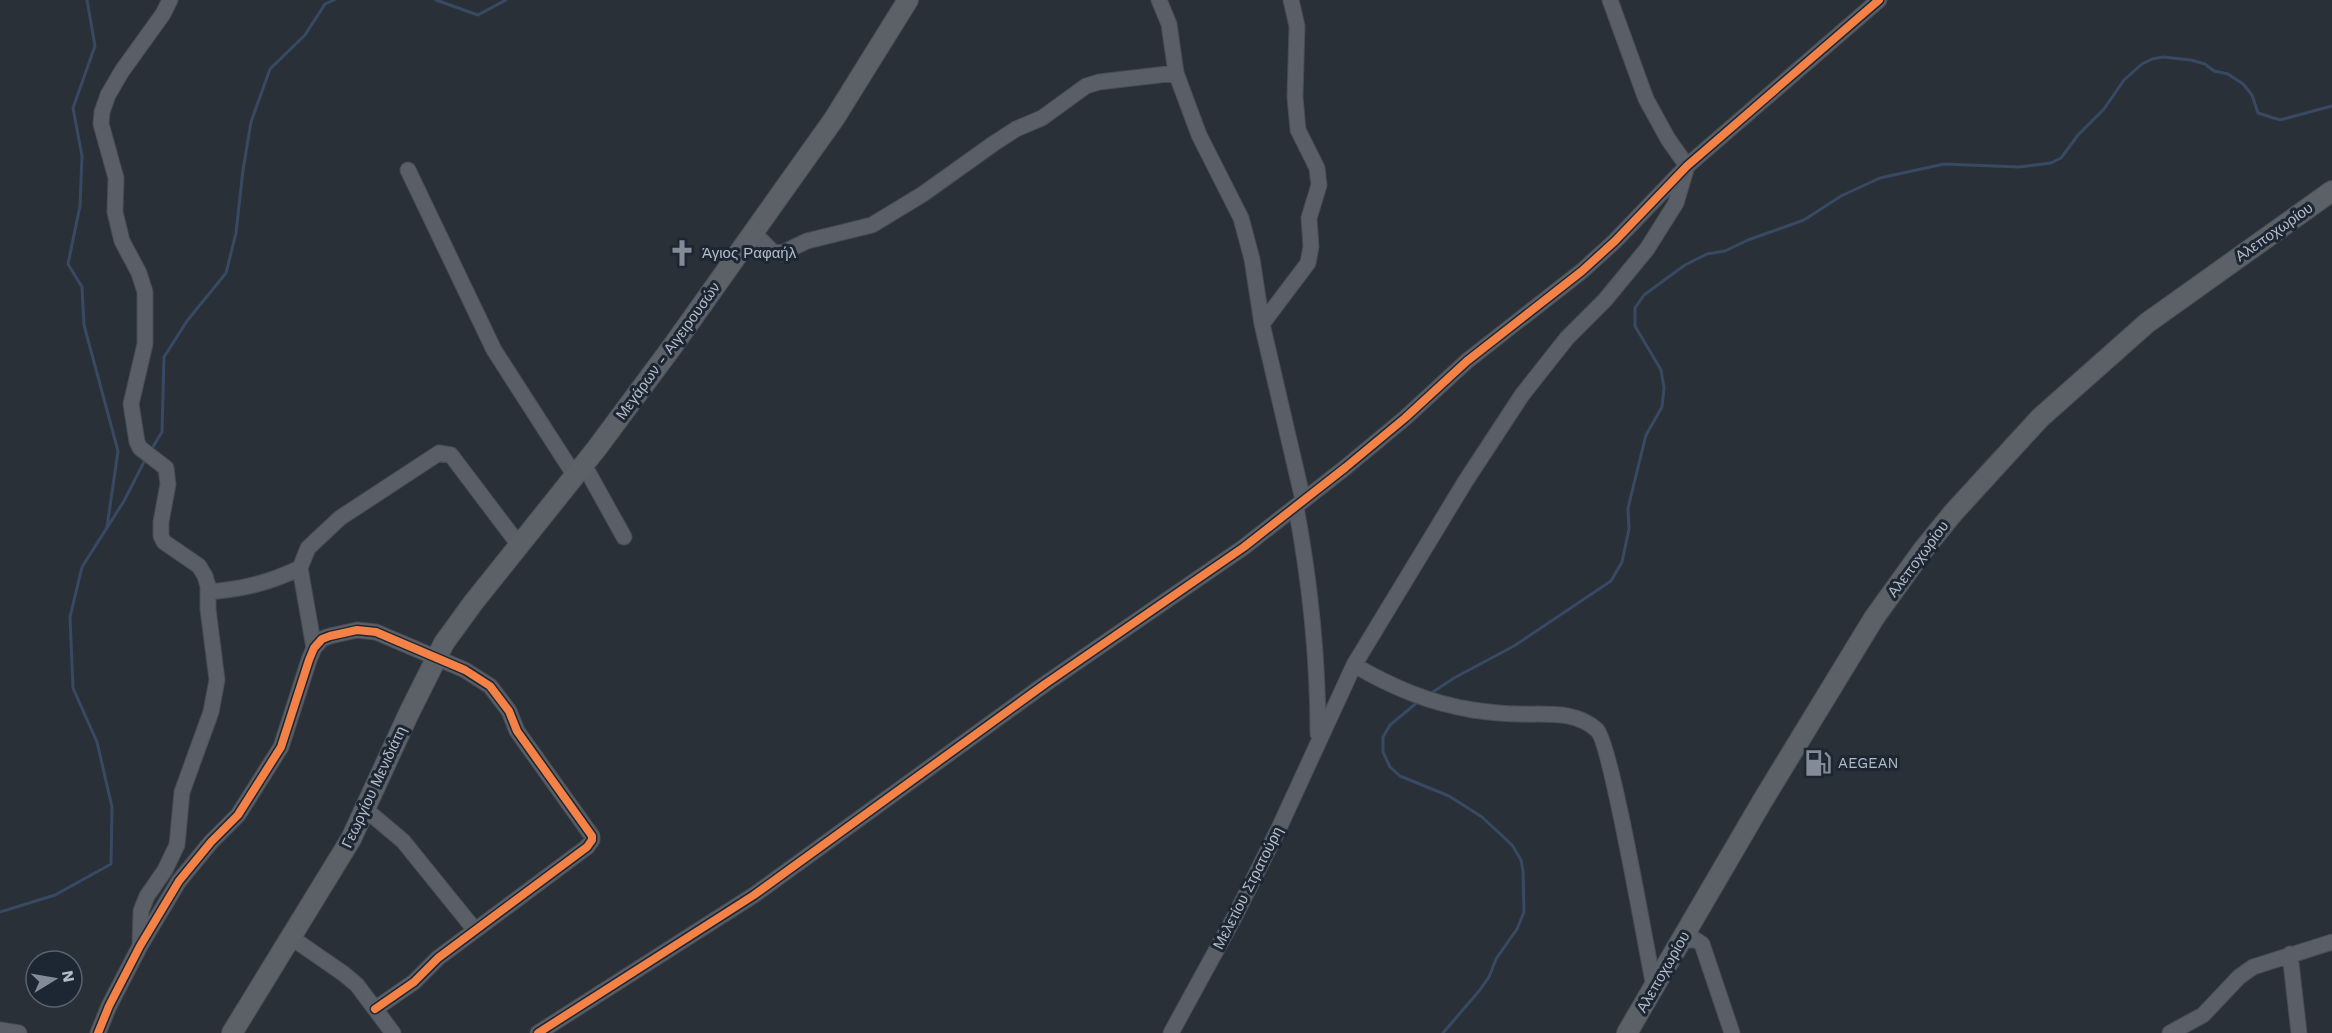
<svg xmlns="http://www.w3.org/2000/svg" width="2332" height="1033" font-family="'Work Sans',sans-serif">
<style>
.lines{fill:none;stroke-linecap:round;stroke-linejoin:round}
.stream{stroke:#384963;stroke-width:3}
.minor-casing{stroke:#484c53;stroke-width:17}
.major-casing{stroke:#484c55;stroke-width:22}
.minor{stroke:#5a5e66;stroke-width:15}
.major{stroke:#5c6168;stroke-width:20}
.cycleway-casing{stroke:#1d2633;stroke-width:11}
.cycleway{stroke:#f48246;stroke-width:8}
.labels{text-anchor:middle;stroke-width:6;stroke-linejoin:round;paint-order:stroke}
.street-label{font-size:15px;fill:#b4bcc9;stroke:#1d2633}
.poi-label{font-size:15px;fill:#b4bcc9;stroke:#1d2633;text-anchor:start}
</style>
<rect width="100%" height="100%" fill="#2a3038"/>
<g class="lines">
<path class="stream" d="M87 0 95 46 73 108 82 156 80 206 68 264 82 287 84 325 118 451 107 527
M436 0 478 15 506 0
M151 450 162 432 164 357 187 321 226 273 236 233 243 170 251 122 270 69 305 35 325 4 334 0
M1430 694 1454 678 1514 646 1611 581 1622 562 1629 529 1628 508 1646 435 1662 407 1664 388 1661 370 1635 326V308L1644 295 1685 265 1707 254 1725 251 1748 240 1804 220 1841 196 1880 178 1944 164 2019 167 2051 163 2061 158 2078 135 2104 109 2124 80 2142 64 2152 59 2163 57 2191 60 2205 64 2214 71 2228 74 2243 84 2252 95 2258 113 2280 120 2332 106
M1419 701 1390 725 1383 737V752L1390 767 1400 776 1449 796 1482 817 1512 845 1521 860 1523 871 1524 912 1517 929 1496 959 1489 977 1479 991 1443 1033
M0 912 55 895 111 864 112 807 97 742 73 688 70 617 82 567 124 501 146 458"/>
<defs>
<path id="minor" d="M1159 0 1169 24 1176 73
M1291 0 1297 26 1295 97 1298 130 1317 168 1319 185 1309 218 1311 247 1308 263 1262 324 1303 500
M408 170 494 350 575 476
M753 232 772 251 782 253 807 241 872 225 923 194 993 144 1016 129 1042 118 1086 86 1099 82 1176 73 1199 135 1241 218 1252 259 1262 324
M584 465 624 537
M1296 507C1310 582 1318 658 1318 734
M208 592C243 589 269 583 300 568
M314 648 300 568 308 548 340 518 439 453 451 455 519 545
M1354 665C1392 687 1429 703 1473 710 1487 712 1503 714 1518 714 1545 715 1575 710 1597 730 1611 743 1647 953 1654 987
M365 809 403 841 475 930
M292 938 344 974 357 985 393 1033
M1681 940H1696L1702 944 1732 1033
M140 946 141 911 147 896 165 870 177 845 182 792 211 712 217 680 208 609V586L205 576 199 566 164 542 161 536V522L168 484 166 468 140 448 137 442 131 404 145 344V292L139 273 122 241 115 212 116 178 101 124 102 112 108 95 122 71 163 14 170 0
M2290 954 2299 1033
M0 1030 19 1033
M98 1033 109 1006 140 946 179 881 211 842 238 815 281 747 309 660 314 648 322 639 330 636 357 630 376 632 465 670 490 686 509 711 517 731 592 836V840L587 847 438 958 414 982 375 1009
M538 1033 754 895 1045 684 1244 547 1346 467 1405 418 1467 361 1582 271 1615 241 1687 166 1879 0
M1171 1033 1235 916 1279 828 1354 665 1465 482 1522 395 1567 338 1605 300 1647 249 1676 203 1687 166 1668 139 1646 99 1610 0
M2170 1033 2203 1015 2239 977 2253 967 2332 942"/>
<path id="major" d="M232 1033 351 839 409 713 444 643 473 603 597 448 672 347 834 119 908 0
M1627 1033 1763 800 1874 618 1923 550 1953 513 2040 418 2147 323 2332 191"/>
</defs>
<use href="#minor" class="minor-casing"/>
<use href="#major" class="major-casing"/>
<use href="#minor" class="minor"/>
<use href="#major" class="major"/>
<defs>
<path id="cycleway" d="M98 1033 109 1006 140 946 179 881 211 842 238 815 281 747 309 660 314 648 322 639 330 636 357 630 376 632 465 670 490 686 509 711 517 731 592 836V840L587 847 438 958 414 982 375 1009
M538 1033 754 895 1045 684 1244 547 1346 467 1405 418 1467 361 1582 271 1615 241 1687 166 1879 0"/>
</defs>
<use href="#cycleway" class="cycleway-casing"/>
<use href="#cycleway" class="cycleway"/>
</g>
<defs>
<symbol id="church-bare" viewBox="-9 -9 18 18"><path d="M-1.2-6h2.4v3.5h3.3v2.4h-3.3V6h-2.4V-.1h-3.3v-2.4h3.3Z" fill="#848b96" stroke="#1d2633" stroke-width="2.5" paint-order="stroke"/></symbol>
<symbol id="fuel-bare" viewBox="-9 -9 18 18"><path d="M-5.5-6h7V0h2V4h1.3V-2.5L3-4.5l.8-.8L6-3V5H2.5V1h-1V6h-7ZM-4.2-4.7v3.2H.2V-4.7Z" fill="#848b96" stroke="#1d2633" stroke-width="2.5" paint-order="stroke"/></symbol>
</defs>
<g fill-rule="evenodd">
<use href="#church-bare" x="663" y="234" width="38" height="38"/>
<use href="#fuel-bare" x="1799" y="744" width="38" height="38"/>
</g>
<g class="labels">
<g class="street-label">
<text transform="translate(2274 232) rotate(-35)" y="5">Αλεποχωρίου</text>
<text transform="translate(668 351) rotate(-54)" y="5">Μεγάρων - Αιγειρουσών</text>
<text transform="translate(1918 559) rotate(-53)" y="5">Αλεποχωρίου</text>
<text transform="translate(374 787) rotate(-65)" y="5">Γεωργίου Μενιδιάτη</text>
<text transform="translate(1248 888) rotate(-63)" y="5">Μελετίου Στρατούρη</text>
<text transform="translate(1663 972) rotate(-60)" y="5">Αλεποχωρίου</text>
</g>
<g class="poi-label">
<text x="702" y="258">Άγιος Ραφαήλ</text>
<text x="1838" y="768">AEGEAN</text>
</g>
</g>
<g transform="translate(54 979) rotate(79)"><circle r="28" fill="#1d2633" stroke="#59626f" stroke-width="1.5"/>
<path d="M0-4.5L10 22L0 15L-10 22Z" fill="#848b96"/>
<text y="-9" font-size="16" font-weight="bold" text-anchor="middle" fill="#b4bcc9">N</text>
</g>
</svg>
